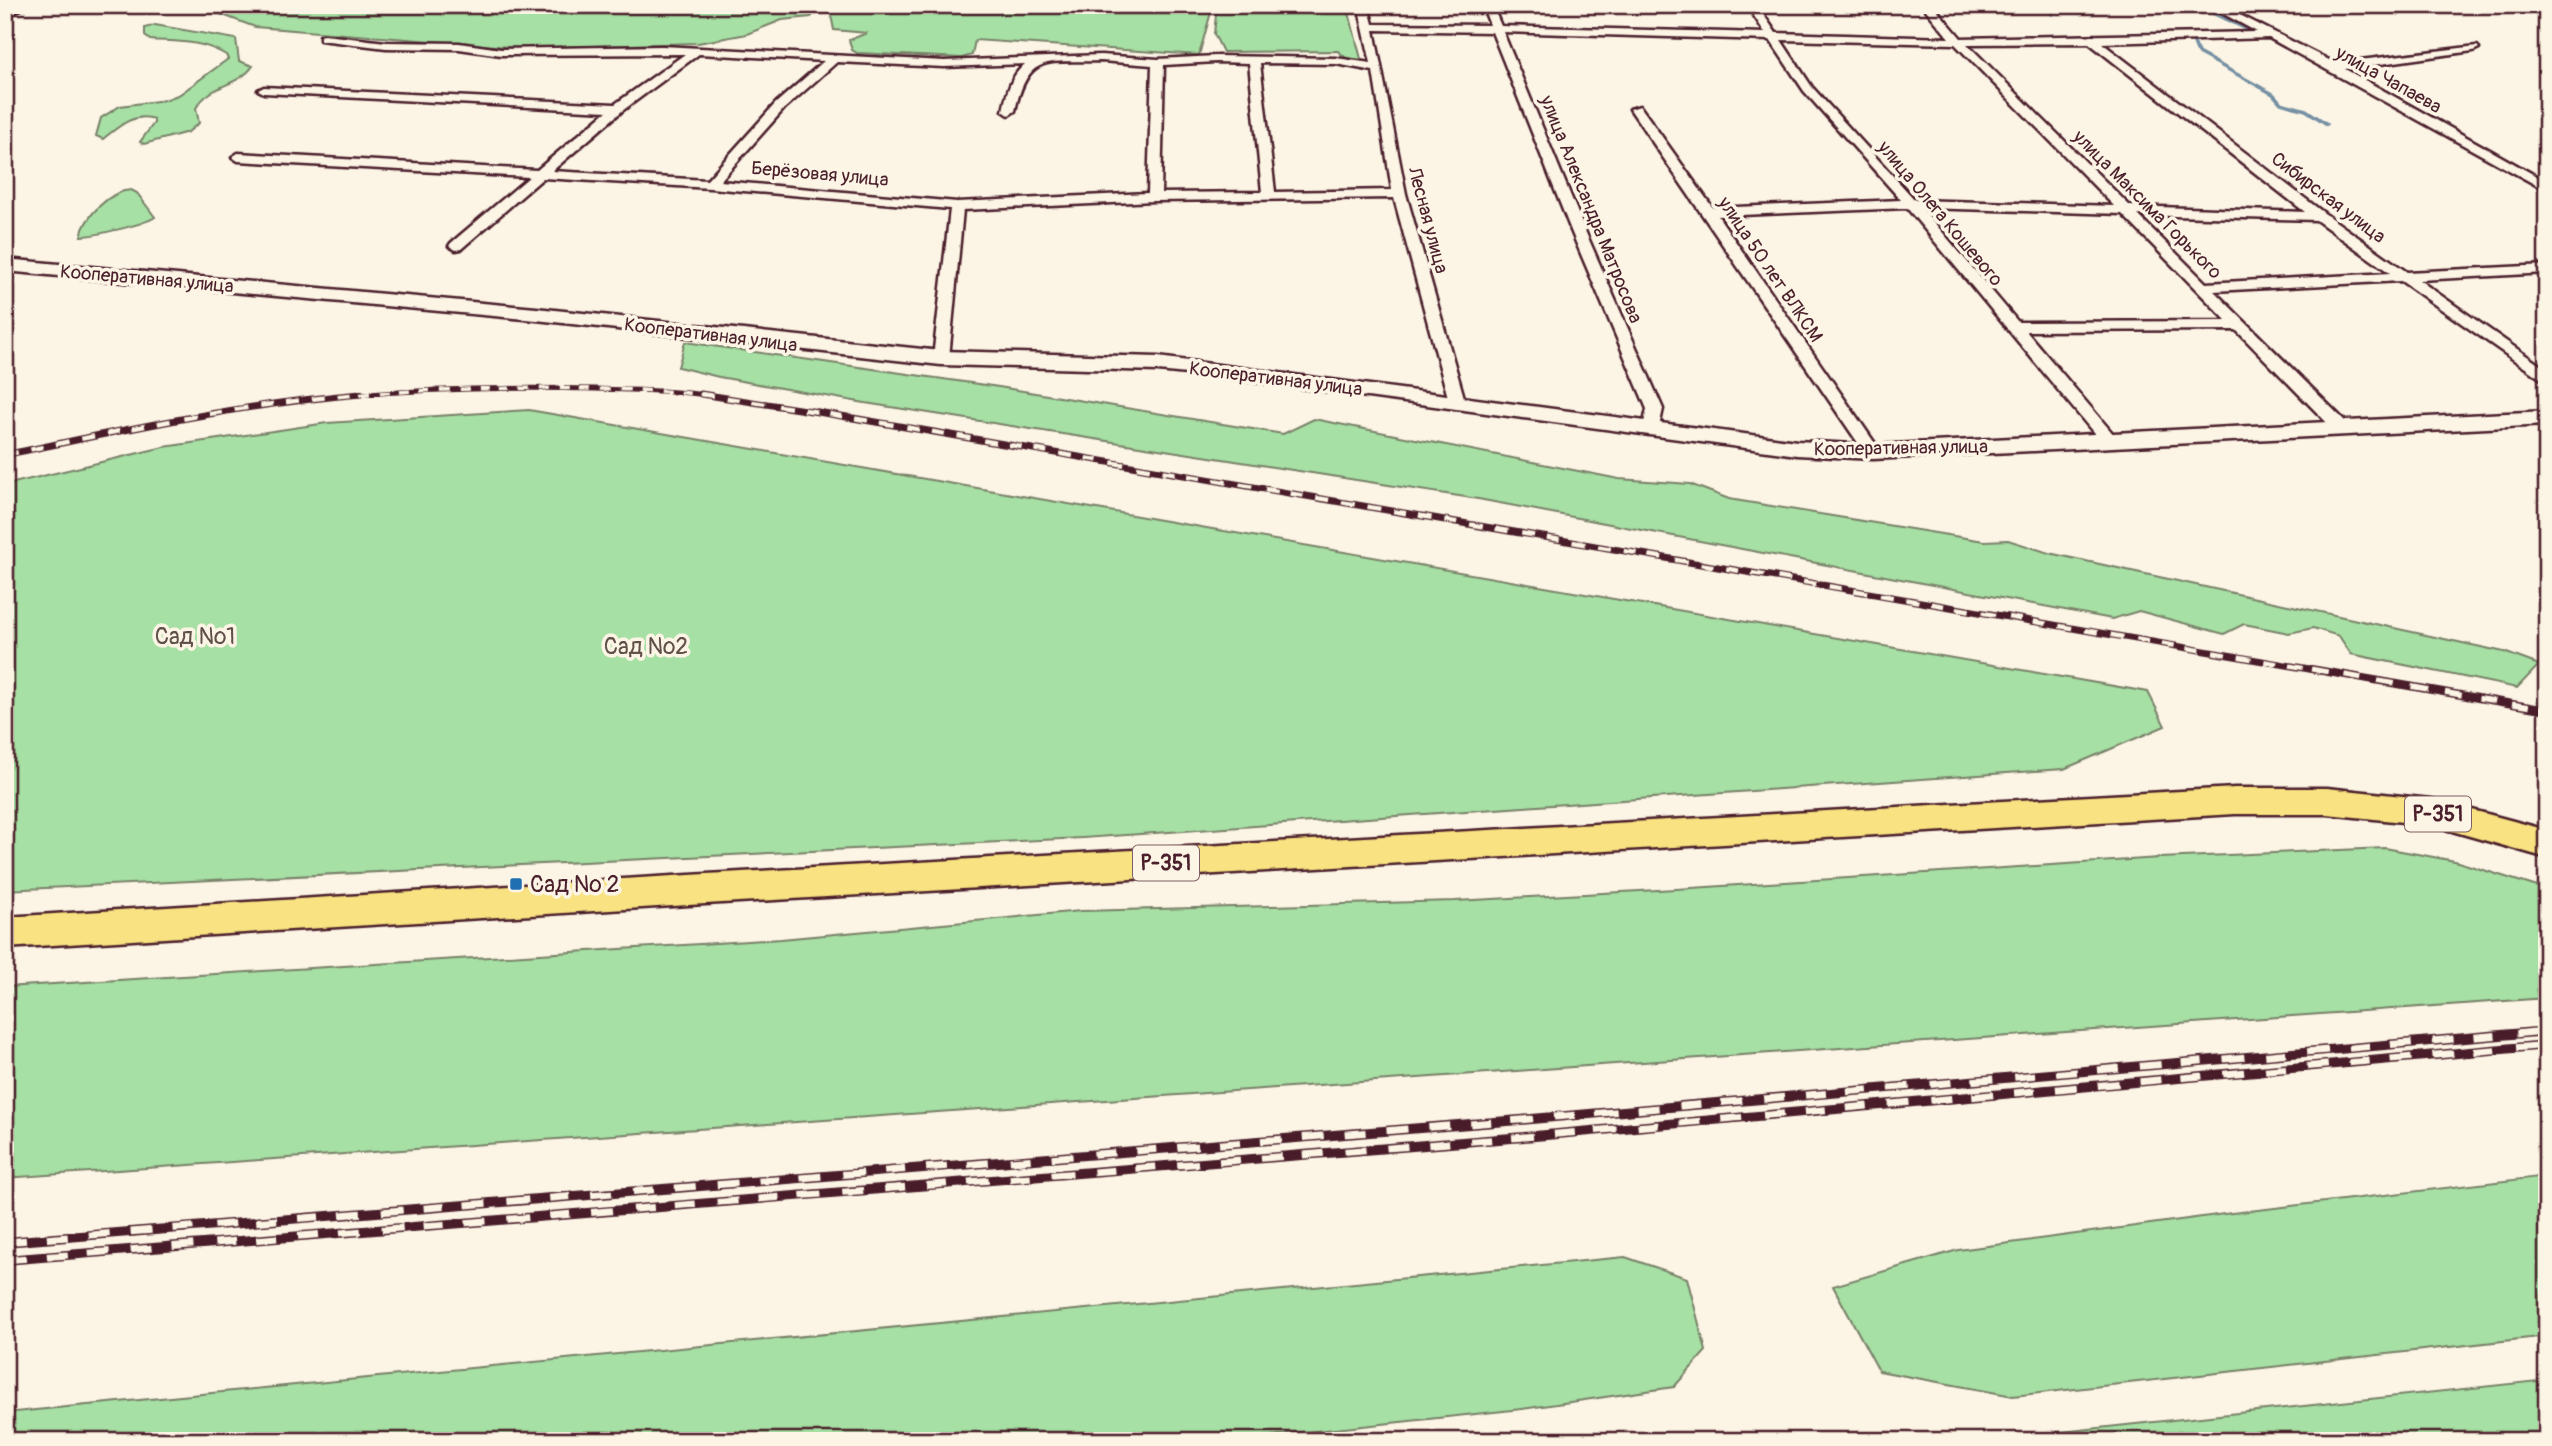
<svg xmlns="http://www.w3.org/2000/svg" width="2552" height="1446" font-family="Pangolin,sans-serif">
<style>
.green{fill:#a6e0a4;stroke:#788068;stroke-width:2}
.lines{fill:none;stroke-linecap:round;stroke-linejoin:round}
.stream{stroke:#758fa3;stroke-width:3.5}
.minor-casing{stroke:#4a1f2b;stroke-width:5}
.secondary-casing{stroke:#4a1f2b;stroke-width:5}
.primary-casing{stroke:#4a1f2b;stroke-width:5}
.minor{fill:#fcf5e5;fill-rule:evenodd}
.secondary{fill:#fcf5e5;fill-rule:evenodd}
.primary{fill:#f8e281;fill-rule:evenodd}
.rail-far3-casing{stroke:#4a1f2b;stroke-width:5}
.rail-far2-casing{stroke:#4a1f2b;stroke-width:7}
.rail-far1-casing{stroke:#4a1f2b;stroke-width:8}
.rail-casing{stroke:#4a1f2b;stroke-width:10}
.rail-far3{stroke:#fcf5e5;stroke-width:3.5;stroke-dasharray:10;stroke-linecap:butt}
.rail-far2{stroke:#fcf5e5;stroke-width:4.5;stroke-dasharray:13;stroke-linecap:butt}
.rail-far1{stroke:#fcf5e5;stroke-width:5;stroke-dasharray:17;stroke-linecap:butt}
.rail{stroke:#fcf5e5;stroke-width:7;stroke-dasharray:21;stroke-linecap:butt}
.poi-dot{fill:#1f6fb2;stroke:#fcf5e5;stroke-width:2.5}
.labels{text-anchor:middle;stroke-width:7;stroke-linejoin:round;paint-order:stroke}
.far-street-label{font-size:19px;fill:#4a1f2b;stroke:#fcf5e5}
.shield{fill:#fcf5e5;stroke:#7f5f63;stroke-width:2}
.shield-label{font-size:21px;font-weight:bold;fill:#4a1f2b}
.park-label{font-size:23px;fill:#614f49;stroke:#fcf5e5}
.poi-label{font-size:23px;fill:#4a1f2b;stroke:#fcf5e5;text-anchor:start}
</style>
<rect width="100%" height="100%" fill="#fcf5e5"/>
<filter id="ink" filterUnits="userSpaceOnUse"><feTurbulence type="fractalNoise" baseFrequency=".0143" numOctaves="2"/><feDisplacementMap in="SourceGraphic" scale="14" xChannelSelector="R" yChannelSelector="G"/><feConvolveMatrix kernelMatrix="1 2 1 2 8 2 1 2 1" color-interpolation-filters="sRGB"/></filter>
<g filter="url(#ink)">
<path class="green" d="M168 5H821L811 17 782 20 747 34 698 43 520 48 255 27 220 14Z
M829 5H1213L1199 55 975 40 972 55 962 58 857 53 852 50 849 40 867 33 834 30Z
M1217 5H1347L1361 59C1353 66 1345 57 1338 51L1223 52 1214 34Z
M155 25 236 39 239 61 253 66C238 87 211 83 196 108L199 123 188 132 144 144 140 142 154 123V119C134 112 118 127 103 139L96 136 101 118 120 106 165 100 180 94 228 59 226 55C202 40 178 42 150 40L145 36V28Z
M131 190 137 193 155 217C146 224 94 236 81 236 85 217 109 191 131 190Z
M685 342 999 387 1283 434 1314 419 1619 479 1690 484 1729 499 1984 541 2008 540 2049 553 2504 652 2539 665 2517 688 2351 654 2339 636 2313 628 2289 633 2244 624 2224 634 2139 611 2112 619 1478 499 865 403 719 377 678 367Z
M529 410 2148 692 2165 726 2064 769 1083 838 5 890V485L164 447 327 423Z
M2385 848 2455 861 2547 890V998L5 1178V987L781 939 1081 911 1455 901 1676 889 2160 858Z
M2547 1176V1336L2013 1396 1879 1371 1833 1286 1958 1250 2232 1213Z
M1625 1257 1687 1278 1706 1351 1674 1387 1522 1409 1223 1441H5V1413Z
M2547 1380V1441H1977Z"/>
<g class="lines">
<path class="stream" d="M2047 5 2052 14
M2195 5 2251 31 2255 39 2193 40 2198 53 2273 94 2281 103 2306 110 2327 124"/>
<defs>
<path id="minor" d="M1358 5H1368L1373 24 1490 25 1482 5H1492L1501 26 1765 33 1747 5H1757L1776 33 1949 38 1922 5H1933L1961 38 2257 32 2207 5H2220L2335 63 2477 46 2479 48 2473 51 2345 69 2547 182V191L2269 38 2102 43 2324 213 2407 272 2547 265V273L2419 280 2547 370V383L2401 281 2214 291 2348 424 2350 428 2342 433 2336 432 2236 330 2026 331 2115 436 2117 440 2109 445 2103 444 1907 208 1718 216 1881 452 1879 456H1867L1630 109 1640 106 1713 208 1901 200 1804 91 1770 40 1503 32 1586 233 1663 409 1659 427 1651 432 1643 427 1647 409 1572 233 1492 32 1374 30 1406 194 1465 401 1457 406 1449 401 1394 198 1154 201 963 210 949 358 941 363 933 358 950 209 710 188 543 178 461 249 456 250 449 246 451 243 529 177 238 161 232 157 238 153 537 170 607 111 264 93 258 90 264 87 615 104 685 54 501 55 459 49 386 48 320 40V36L324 35 386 42 459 43 501 49 662 46 944 61 1101 55 1158 59 1216 56 1336 58 1371 63ZM1781 40 1955 44 2114 206 1915 200 1812 87ZM2089 43 2305 212 2130 206 1967 44ZM699 54 824 61 776 103 707 180 552 171 622 111ZM1101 61 1152 65 1148 193 957 202 720 181 784 109 837 62 944 67 1025 64C1010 77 1007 93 1003 111L1009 115 1015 111C1028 51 1049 63 1101 61ZM1216 62 1249 63 1262 192 1161 193 1164 65ZM1260 63 1336 64 1373 71 1392 190 1275 192ZM1922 208 2122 214 2227 321 2018 322ZM2138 215 2316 220 2390 273 2206 283Z"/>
<path id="secondary" d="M5 259 536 308 941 351 1158 357 1797 441 1873 445 2547 411V425L1873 459 1797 455 1234 379 1158 371 941 365 536 320 5 271Z"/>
<path id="primary" d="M29 5 5 17V6Z
M2235 788H2327L2431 799 2547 830V858L2431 825 2327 814H2235L689 905 5 948V917L689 875Z"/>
</defs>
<use href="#minor" class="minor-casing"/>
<use href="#secondary" class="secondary-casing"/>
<use href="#primary" class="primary-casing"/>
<use href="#minor" class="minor"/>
<use href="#secondary" class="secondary"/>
<use href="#primary" class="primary"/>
<defs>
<path id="rail-far3" d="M340 396C425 389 510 387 595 389 634 390 674 390 712 396"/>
<path id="rail-far2" d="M701 394 818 412 2321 671
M5 455C123 430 241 404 361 394"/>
<path id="rail-far1" d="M2311 669 2547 710"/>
<path id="rail" d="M5 1242 1520 1120 2547 1031
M5 1260 1524 1137 2547 1045"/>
</defs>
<use href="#rail-far3" class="rail-far3-casing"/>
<use href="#rail-far2" class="rail-far2-casing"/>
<use href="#rail-far1" class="rail-far1-casing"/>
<use href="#rail" class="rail-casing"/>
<use href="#rail-far3" class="rail-far3"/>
<use href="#rail-far2" class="rail-far2"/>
<use href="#rail-far1" class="rail-far1"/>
<use href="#rail" class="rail"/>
</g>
</g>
<rect class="poi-dot" x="509" y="877" width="14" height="14" rx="3.5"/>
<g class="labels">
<g class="far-street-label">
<text transform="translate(2389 79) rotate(29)" y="7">улица Чапаева</text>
<text transform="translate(820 173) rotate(5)" y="7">Берёзовая улица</text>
<text transform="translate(2329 197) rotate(37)" y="7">Сибирская улица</text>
<text transform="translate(2148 204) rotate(45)" y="7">улица Максима Горького</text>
<text transform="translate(1592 209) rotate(68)" y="7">улица Александра Матросова</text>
<text transform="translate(1941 213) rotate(50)" y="7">улица Олега Кошевого</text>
<text transform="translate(1429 220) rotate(75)" y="7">Лесная улица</text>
<text transform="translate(1771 269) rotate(56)" y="7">улица 50 лет ВЛКСМ</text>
<text transform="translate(147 278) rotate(5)" y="7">Кооперативная улица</text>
<text transform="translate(711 334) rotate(7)" y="7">Кооперативная улица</text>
<text transform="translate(1276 378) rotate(7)" y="7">Кооперативная улица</text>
<text transform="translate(1901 447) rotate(-1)" y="7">Кооперативная улица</text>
</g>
<g class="shield">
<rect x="2405" y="796.5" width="66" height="35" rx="5"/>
<rect x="1133" y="845.5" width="66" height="35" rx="5"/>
</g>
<g class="shield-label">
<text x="2438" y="821">Р-351</text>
<text x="1166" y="870">Р-351</text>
</g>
<g class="park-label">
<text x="195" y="644">Сад №1</text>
<text x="646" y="654">Сад №2</text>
</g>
<g class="poi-label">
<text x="530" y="892">Сад № 2</text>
</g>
</g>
<rect width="2552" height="1446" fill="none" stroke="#fcf5e5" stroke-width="28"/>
<rect x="14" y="14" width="2524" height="1418" fill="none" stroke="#4a1f2b" stroke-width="2.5" filter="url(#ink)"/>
</svg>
